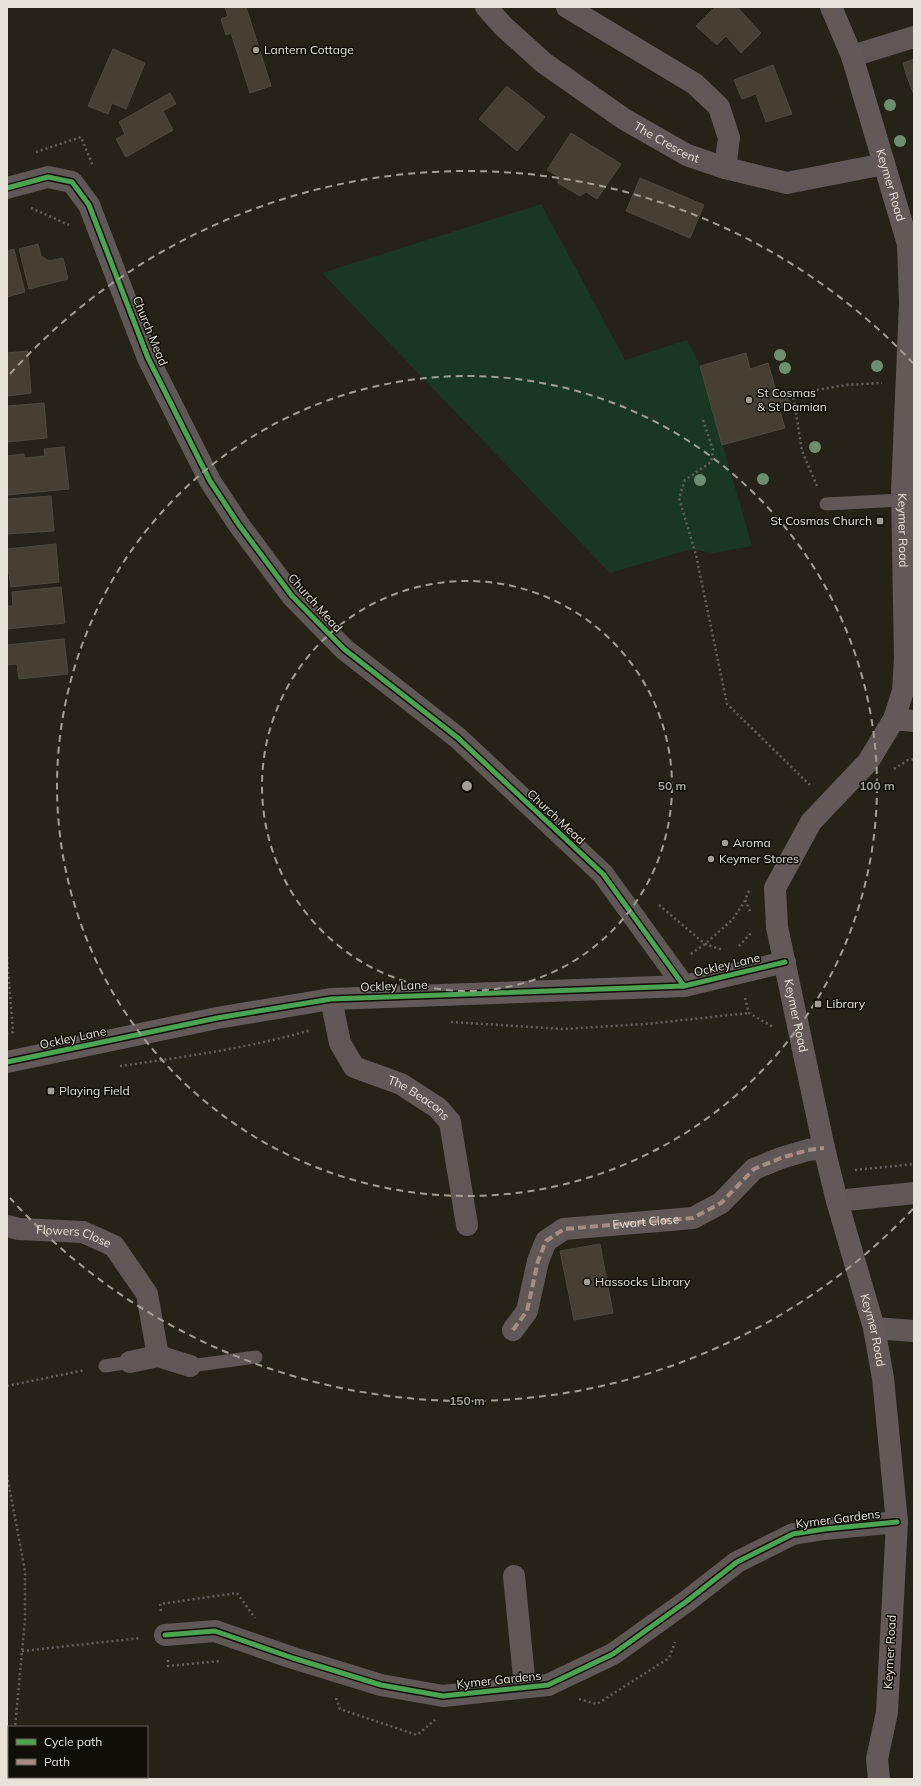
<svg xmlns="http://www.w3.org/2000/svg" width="921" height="1786" font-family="Mulish,sans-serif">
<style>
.green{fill:#1a3821}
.building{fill:#454033;stroke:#4c4940}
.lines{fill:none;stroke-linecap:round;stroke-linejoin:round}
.path{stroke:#66605c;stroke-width:2.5;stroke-dasharray:2 3;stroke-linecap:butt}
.lane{stroke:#5f5856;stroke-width:13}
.street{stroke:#5f5856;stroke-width:22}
.secondary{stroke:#625958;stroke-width:22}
.quiet{stroke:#a88b81;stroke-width:4;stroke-dasharray:8 4;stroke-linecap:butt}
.cycleway-casing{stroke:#110e07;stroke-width:8}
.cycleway{stroke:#4ca352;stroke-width:5}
.tree{fill:#6d8f6f}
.ring{fill:none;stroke:#a49f95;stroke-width:2;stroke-dasharray:7 5}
.poi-dot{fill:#a49f95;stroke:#110e07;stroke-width:1.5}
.labels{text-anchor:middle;stroke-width:3;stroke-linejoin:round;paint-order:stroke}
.poi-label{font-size:12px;fill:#e8e3d8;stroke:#110e07;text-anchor:start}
.street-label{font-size:12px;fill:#e8e3d8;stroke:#110e07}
.centre{fill:#a49f95;stroke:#110e07;stroke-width:2}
.ring-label{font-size:12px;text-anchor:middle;font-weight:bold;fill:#a49f95;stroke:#110e07;stroke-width:3;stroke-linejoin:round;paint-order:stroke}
</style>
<rect width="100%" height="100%" fill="#262218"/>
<path class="green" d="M541 204 625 360 687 340 700 366 752 546 713 553 691 549 610 573 322 273Z"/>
<path class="building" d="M225 7H246L271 86 250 93 231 33 226 35 221 19 228 16Z
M715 7H737L761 33 741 53 726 36 717 45 696 26Z
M113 49 145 63 126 109 112 103 108 114 88 106Z
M914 59V71L906 74 903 63Z
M773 65 792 114 766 122 756 94 742 99 734 80Z
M914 71V95L906 74Z
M507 86 545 117 517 151 479 119Z
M170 93 176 104 163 111 173 130 126 157 116 139 125 134 119 122Z
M571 133 621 164 597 199 586 192 580 196 558 183V176L547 170Z
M640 178 704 205 690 238 626 211Z
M38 244 41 256 49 261 63 258 68 279 29 289 19 249Z
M14 249 25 292 7 297V251Z
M28 351 31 393 7 396V353Z
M746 353 750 369 768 363 777 394 787 392 790 405 779 408 785 428 722 445 700 366Z
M44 403 47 438 7 442V406Z
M64 447 69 489 7 495V456L24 454V458L45 456 44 449Z
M51 496 54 531 7 534V499Z
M56 544 59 582 11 587 9 573H7V549Z
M61 587 65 623 7 629V606H13L12 592Z
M64 639 68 674 19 679 17 664 7 665V645Z
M600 1244 613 1313 574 1320 560 1251Z"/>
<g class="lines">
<path class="path" d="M36 152 81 137 93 166
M31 208 69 225
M703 420 713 450 711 462 685 480 679 498 696 555 727 704 810 785
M817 486 802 451 793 394 846 385 882 383
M894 769 908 760 914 759
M749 891 745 900 750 911
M659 905 705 944 723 950
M739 946 752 932
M691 954 705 944 732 920 745 901
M7 957 13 1032 7 1034
M745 998 749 1013 773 1027
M451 1022 563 1029 646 1024 749 1013
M120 1066C184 1057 249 1048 311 1030
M855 1170 914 1164
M7 1386 85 1370
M7 1475 25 1571V1620L15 1727
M161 1611 160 1604 237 1593 255 1618
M22 1651 141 1638
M168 1660V1666L221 1661
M336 1698 340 1709 417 1735 435 1720
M579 1699 597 1704 669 1658 675 1642
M10 1779V1777"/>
<path class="lane" d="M826 504 902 500
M105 1366 130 1362
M190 1366 256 1357"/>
<g class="street">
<path id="s1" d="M486 7 503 26 544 63 624 119 687 155 725 168 787 183 884 164"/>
<path d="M567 7 695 84 719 107 729 138 725 168"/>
<path d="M852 56 914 37"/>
<path d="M7 188 48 177 72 182 89 205 148 358 210 481 239 525 292 596 344 649 458 738 603 874 684 986"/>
<path id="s2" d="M331 999 340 1043 354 1067 401 1084 438 1108 450 1122 467 1225"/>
<path d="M837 1201 914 1193"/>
<path id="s3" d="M7 1226 19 1229 83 1232 114 1246 147 1294 158 1356"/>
<path d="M874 1328 914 1331"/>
<path id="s4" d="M513 1330 527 1311 538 1261 546 1241 564 1229 693 1218 721 1203 754 1169 781 1158 808 1150 824 1148"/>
<path d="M130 1362 158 1356 190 1366"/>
<path d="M514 1576 525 1687"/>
<path d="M165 1635 215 1631 293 1658 381 1685 443 1696 548 1685 613 1654 687 1601 737 1562 793 1534 825 1529 897 1522"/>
</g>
<g class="secondary">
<path id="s5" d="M831 7 852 56 908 244 910 303 902 491 905 658 903 691 894 719 868 762 811 822 775 888 777 927 824 1148 837 1201 874 1328 883 1378 897 1522 887 1712 877 1759 879 1779"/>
<path d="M894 719 914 721"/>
<path d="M7 1062 217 1018 331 999 684 986 785 962"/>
</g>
<path class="quiet" d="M513 1330 527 1311 538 1261 546 1241 564 1229 693 1218 721 1203 754 1169 781 1158 808 1150 824 1148"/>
<defs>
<path id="cycleway" d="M7 188 48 177 72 182 89 205 148 358 210 481 239 525 292 596 344 649 458 738 603 874 684 986
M7 1062 217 1018 331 999 684 986 785 962
M165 1635 215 1631 293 1658 381 1685 443 1696 548 1685 613 1654 687 1601 737 1562 793 1534 825 1529 897 1522"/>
</defs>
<use href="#cycleway" class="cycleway-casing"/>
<use href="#cycleway" class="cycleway"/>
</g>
<g class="tree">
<circle cx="890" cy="105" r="6"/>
<circle cx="900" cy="141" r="6"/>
<circle cx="780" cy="355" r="6"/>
<circle cx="877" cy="366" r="6"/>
<circle cx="785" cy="368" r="6"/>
<circle cx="815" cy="447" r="6"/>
<circle cx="763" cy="479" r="6"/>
<circle cx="700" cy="480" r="6"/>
</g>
<g class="ring">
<circle cx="467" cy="786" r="205"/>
<circle cx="467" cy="786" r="410"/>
<path d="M913 1209A615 615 0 0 1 10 1198M10 374A615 615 0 0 1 913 363"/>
</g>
<g class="poi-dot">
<circle cx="256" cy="50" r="4"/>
<circle cx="749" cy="400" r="4"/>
<rect x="876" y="517" width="8" height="8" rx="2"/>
<circle cx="725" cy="843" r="4"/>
<circle cx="711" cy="859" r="4"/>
<rect x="814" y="1000" width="8" height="8" rx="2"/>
<rect x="47" y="1087" width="8" height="8" rx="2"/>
<circle cx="587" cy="1282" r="4"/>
</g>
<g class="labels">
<g class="poi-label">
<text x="264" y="54">Lantern Cottage</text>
<text x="757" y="397">St Cosmas<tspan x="757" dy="14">&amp; St Damian</tspan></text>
<text x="872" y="525" text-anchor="end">St Cosmas Church</text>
<text x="733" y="847">Aroma</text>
<text x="719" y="863">Keymer Stores</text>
<text x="826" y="1008">Library</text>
<text x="59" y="1095">Playing Field</text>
<text x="595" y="1286">Hassocks Library</text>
</g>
<g class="street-label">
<text dy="4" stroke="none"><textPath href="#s1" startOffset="227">The Crescent</textPath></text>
<text dy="4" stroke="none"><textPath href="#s5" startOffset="188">Keymer Road</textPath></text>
<text transform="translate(150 331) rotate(68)" y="4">Church Mead</text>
<text dy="4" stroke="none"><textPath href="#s5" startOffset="536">Keymer Road</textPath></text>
<text transform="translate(315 603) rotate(48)" y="4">Church Mead</text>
<text transform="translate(556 817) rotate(43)" y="4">Church Mead</text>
<text transform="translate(727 965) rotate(-13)" y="4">Ockley Lane</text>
<text transform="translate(394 986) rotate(-2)" y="4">Ockley Lane</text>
<text dy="4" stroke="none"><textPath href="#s5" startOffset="1064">Keymer Road</textPath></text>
<text transform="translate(73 1038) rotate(-12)" y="4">Ockley Lane</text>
<text dy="4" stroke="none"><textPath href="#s2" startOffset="145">The Beacons</textPath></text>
<text dy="4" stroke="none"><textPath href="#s4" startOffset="200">Ewart Close</textPath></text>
<text dy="4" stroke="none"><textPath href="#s3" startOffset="68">Flowers Close</textPath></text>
<text dy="4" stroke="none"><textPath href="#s5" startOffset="1388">Keymer Road</textPath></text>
<text transform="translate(838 1519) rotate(-7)" y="4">Kymer Gardens</text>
<text transform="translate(890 1652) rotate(-87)" y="4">Keymer Road</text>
<text transform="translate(499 1680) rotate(-6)" y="4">Kymer Gardens</text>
</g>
</g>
<circle cx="467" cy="786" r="6" class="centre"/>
<g class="ring-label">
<text x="672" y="790">50 m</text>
<text x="877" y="790">100 m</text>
<text x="467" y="1405">150 m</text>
</g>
<rect width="921" height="1786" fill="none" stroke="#e8e3d8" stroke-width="16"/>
<rect x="8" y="1726" width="140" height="52" fill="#110e07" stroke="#67635b"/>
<rect x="16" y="1739" width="20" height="6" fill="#4ca352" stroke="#67635b"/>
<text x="44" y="1746" font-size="12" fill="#e8e3d8">Cycle path</text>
<rect x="16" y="1759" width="20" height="6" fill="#a88b81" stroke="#67635b"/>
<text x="44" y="1766" font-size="12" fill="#e8e3d8">Path</text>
</svg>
